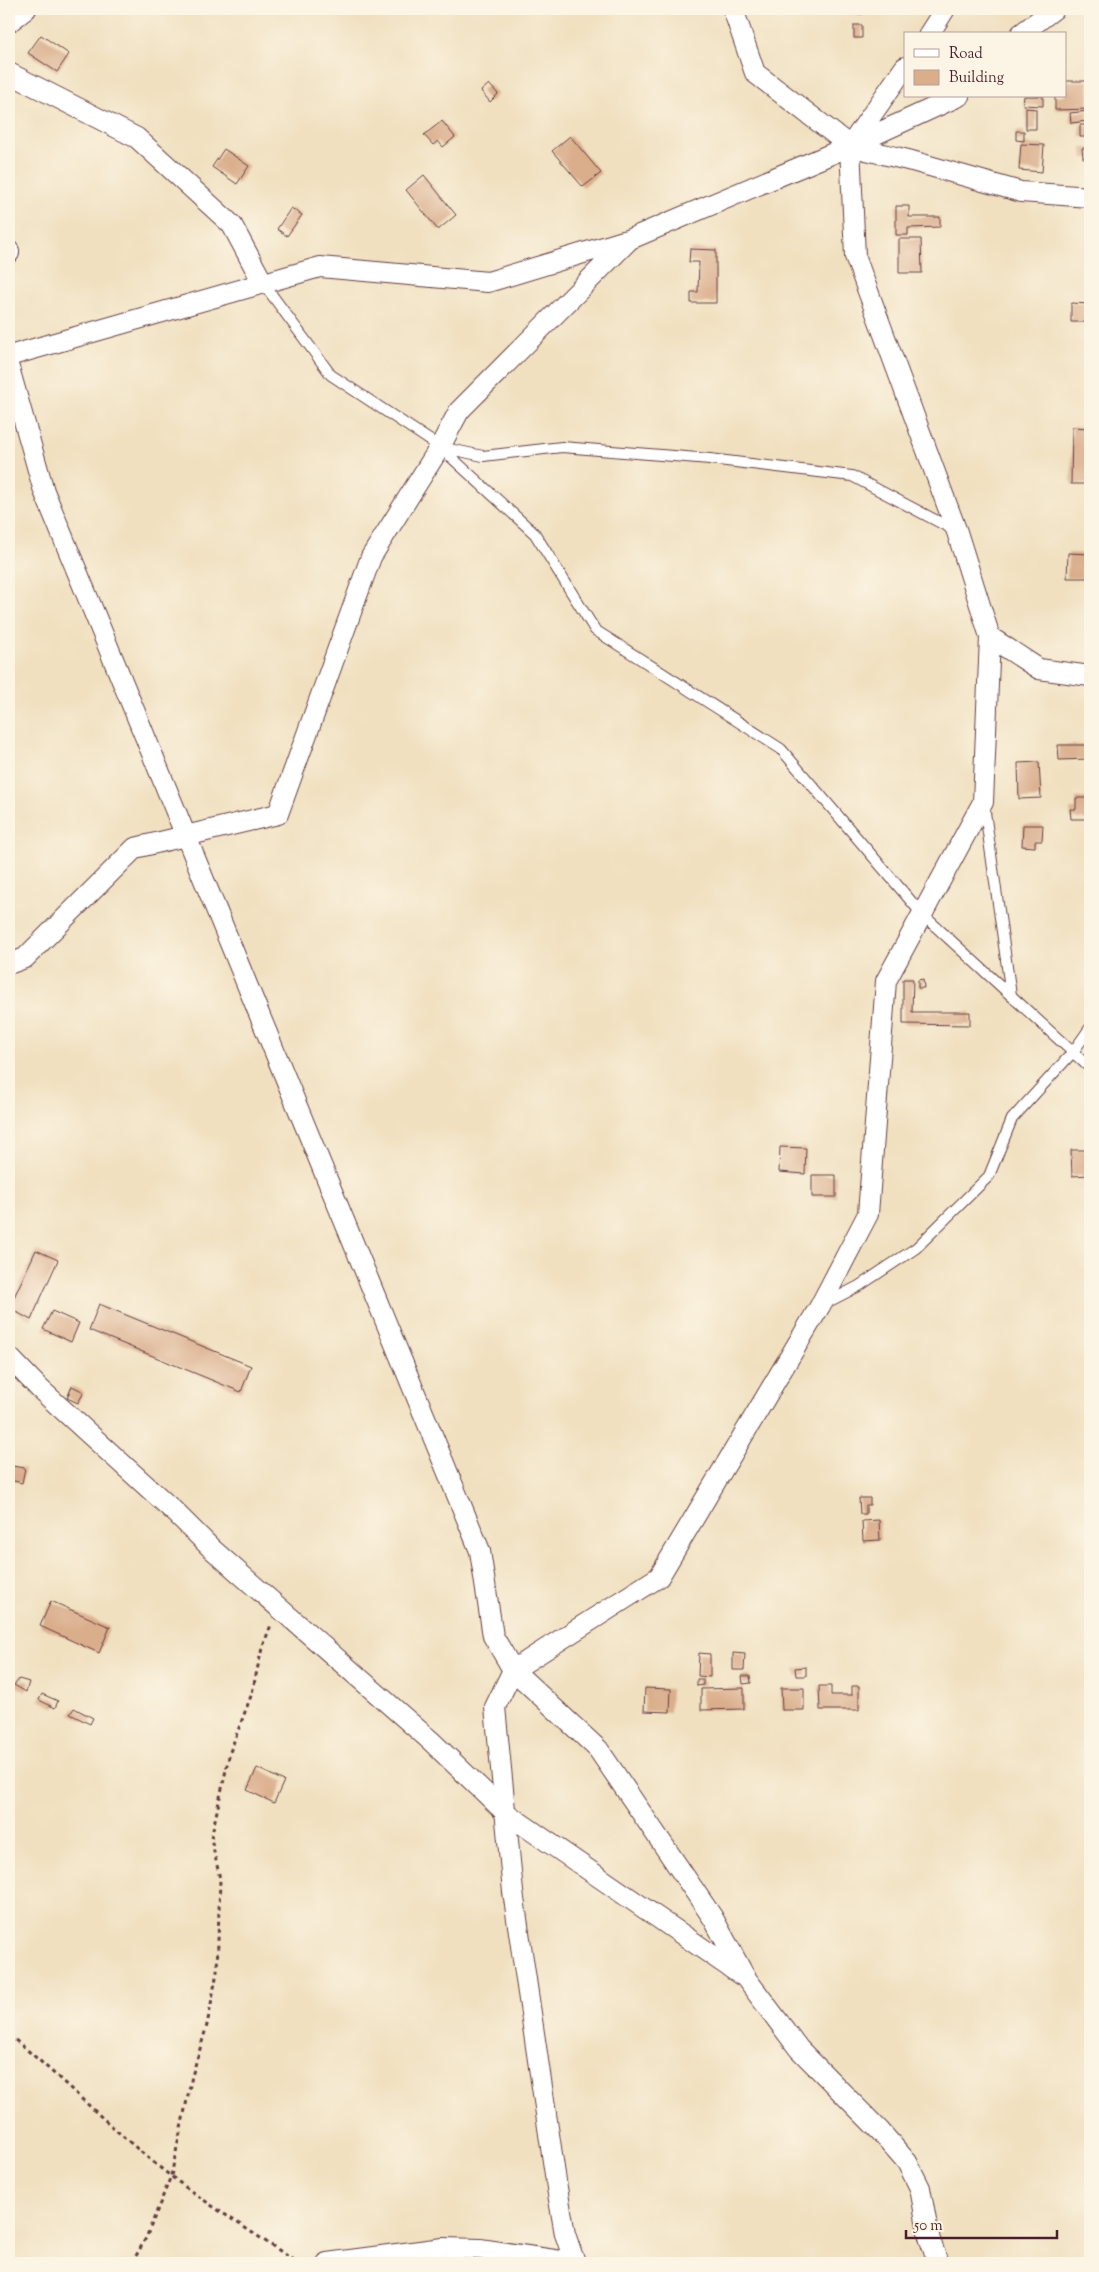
<svg xmlns="http://www.w3.org/2000/svg" width="1099" height="2272" font-family="'Sorts Mill Goudy',serif">
<style>
.building{fill:#daad8b}
.lines{fill:none;stroke-linecap:round;stroke-linejoin:round}
.lane-casing{stroke:#633c41;stroke-width:12}
.street-casing{stroke:#633c41;stroke-width:22}
.path{stroke:#633c41;stroke-width:3;stroke-dasharray:4 4;stroke-linecap:butt}
.lane{stroke:#fff;stroke-width:10}
.street{stroke:#fff;stroke-width:20}
</style>
<rect width="100%" height="100%" fill="#fcf5e5"/>
<filter id="ink" filterUnits="userSpaceOnUse"><feTurbulence type="fractalNoise" baseFrequency=".02" numOctaves="2"/><feDisplacementMap in="SourceGraphic" scale="10" xChannelSelector="R" yChannelSelector="G"/><feConvolveMatrix kernelMatrix="1 2 1 2 8 2 1 2 1" color-interpolation-filters="sRGB"/></filter>
<filter id="wash" filterUnits="userSpaceOnUse"><feTurbulence type="fractalNoise" baseFrequency=".0096" numOctaves="4" result="noise"/><feDisplacementMap in="SourceGraphic" scale="20" xChannelSelector="R" yChannelSelector="G"/><feGaussianBlur stdDeviation="1.12" result="paint"/><feColorMatrix in="noise" values="0 0 0 0 0 0 0 0 0 0 0 0 0 0 0 0 0 1.4 0 .05"/><feComposite in="paint" operator="in"/></filter>
<g filter="url(#wash)">
<rect width="100%" height="100%" fill="#f0e0c0"/>
<g id="blocks">
<path class="building" d="M379 9H392L386 16Z
M835 9H863V14L834 13Z
M854 25H862V38H854Z
M41 35 69 54 57 72 28 53Z
M1065 81H1088L1089 109 1055 110V96H1065Z
M489 84 498 94 490 102 481 91Z
M1024 96H1043V106L1023 105Z
M1026 108 1036 109V129H1026Z
M1088 111V121L1071 123 1070 113Z
M442 121 455 137 443 147 438 141 433 145 424 135Z
M1080 125H1089L1090 137H1080Z
M1016 131H1024V141L1016 140Z
M570 136 601 173 583 187 552 151Z
M1021 144 1044 145 1042 172 1019 170Z
M1082 148H1090V158H1083Z
M224 149 249 166 237 184 212 167Z
M424 175 456 215 438 230 406 190Z
M896 206H909V217H940V227L908 228V235H896Z
M291 208 302 215 287 236 277 229Z
M899 239H921L922 273H899Z
M690 249 716 250V303H691V292H698L699 262H689Z
M1071 303 1090 304V322H1071Z
M1072 427 1090 428V484H1071Z
M1068 553 1090 554V578H1067Z
M1058 745H1089V759L1059 760Z
M1039 762 1041 798 1019 799 1018 763Z
M1076 798H1090V819H1071L1070 809H1076Z
M1023 825H1043L1042 841H1035V847L1022 846Z
M903 979H913L912 1012H970V1025L903 1024Z
M923 979 924 988H918V980Z
M780 1147 806 1148 805 1174 779 1172Z
M1071 1150H1090V1175L1072 1176Z
M812 1175H836V1197H812Z
M36 1250 58 1260 31 1320 9 1308Z
M99 1304 251 1366 241 1392 89 1330Z
M52 1311 79 1323 71 1342 43 1329Z
M72 1386 84 1392 78 1403 67 1398Z
M12 1466 25 1468 22 1483 10 1480Z
M859 1498H870V1505H866V1514H860Z
M879 1520 880 1540 863 1541 862 1521Z
M51 1601 110 1627 99 1653 40 1626Z
M699 1653 710 1654V1677L698 1676Z
M733 1653 745 1654 744 1670H733Z
M806 1667V1676H796L795 1668Z
M742 1676H750L751 1683 743 1684Z
M19 1679 29 1682 26 1692 14 1685Z
M697 1679H703V1685L697 1686Z
M819 1686H831V1695H852V1686H859V1710H820Z
M645 1688 671 1689 670 1712 644 1711Z
M744 1688V1709L701 1710V1689Z
M781 1688H804V1710H782Z
M42 1694 58 1701 55 1708 39 1700Z
M74 1708 93 1718 90 1724 70 1714Z
M257 1768 284 1781 274 1803 247 1790Z"/>
</g>
</g>
<g filter="url(#ink)">
<use href="#blocks" fill-opacity="0" stroke="#633c41" stroke-width="1"/>
<g class="lines">
<defs>
<path id="lane" d="M263 283 331 375 440 447 535 534 595 630 781 749 922 914 1090 1068
M440 447 483 456 562 447 710 459 852 476 956 531
M984 805 1011 995
M824 1304 859 1286 916 1248 989 1176 1012 1119 1073 1052 1090 1028"/>
<path id="street" d="M9 22 26 9
M929 34 945 9
M1021 34 1054 9
M905 67 850 146 912 161 1021 192 1090 197
M9 73 137 138 232 225 263 283
M9 251V253
M9 356 320 267 488 282 630 239 850 146 959 96
M9 368 44 491 480 1551 493 1636 513 1670 598 1749 713 1918 745 1977 799 2049 880 2131 907 2162 920 2188 929 2237 938 2263
M990 637 1039 669 1090 676
M9 964 25 958 135 848 278 814 371 557 440 447 459 411 630 239
M9 1357 40 1389 176 1513 212 1549 431 1741 506 1813 741 1975
M327 2263 443 2248 480 2249 575 2263
M575 2263 565 2234 557 2188 513 1892 495 1707 513 1670 659 1577 820 1306 868 1214 886 981 983 802 990 637 957 532 855 256 850 146 755 73 733 9"/>
</defs>
<use href="#lane" class="lane-casing"/>
<use href="#street" class="street-casing"/>
<path class="path" d="M9 2035C54 2071 95 2113 140 2151 188 2193 245 2227 298 2263
M132 2263 146 2238 171 2176 192 2076 207 2025 217 1972 220 1879 211 1838 230 1752 252 1693 262 1648 271 1625"/>
<use href="#lane" class="lane"/>
<use href="#street" class="street"/>
</g>
</g>
<rect width="1099" height="2272" fill="none" stroke="#fcf5e5" stroke-width="30"/>
<rect x="904" y="32" width="162" height="65" fill="#fcf5e5" stroke="#b59f9b"/>
<rect x="914" y="49" width="25" height="8" fill="#ffffff" stroke="#b59f9b"/>
<text x="949" y="58" font-size="15" fill="#4a1f2b">Road</text>
<rect x="914" y="70" width="25" height="15" fill="#daad8b" stroke="#b59f9b"/>
<text x="949" y="82" font-size="15" fill="#4a1f2b">Building</text>
<path d="M906 2230v8h151v-8" fill="none" stroke="#4a1f2b" stroke-width="2.5"/>
<text x="914" y="2230" font-size="15" fill="#4a1f2b" stroke="#fcf5e5" stroke-width="4" paint-order="stroke">50 m</text>
</svg>
